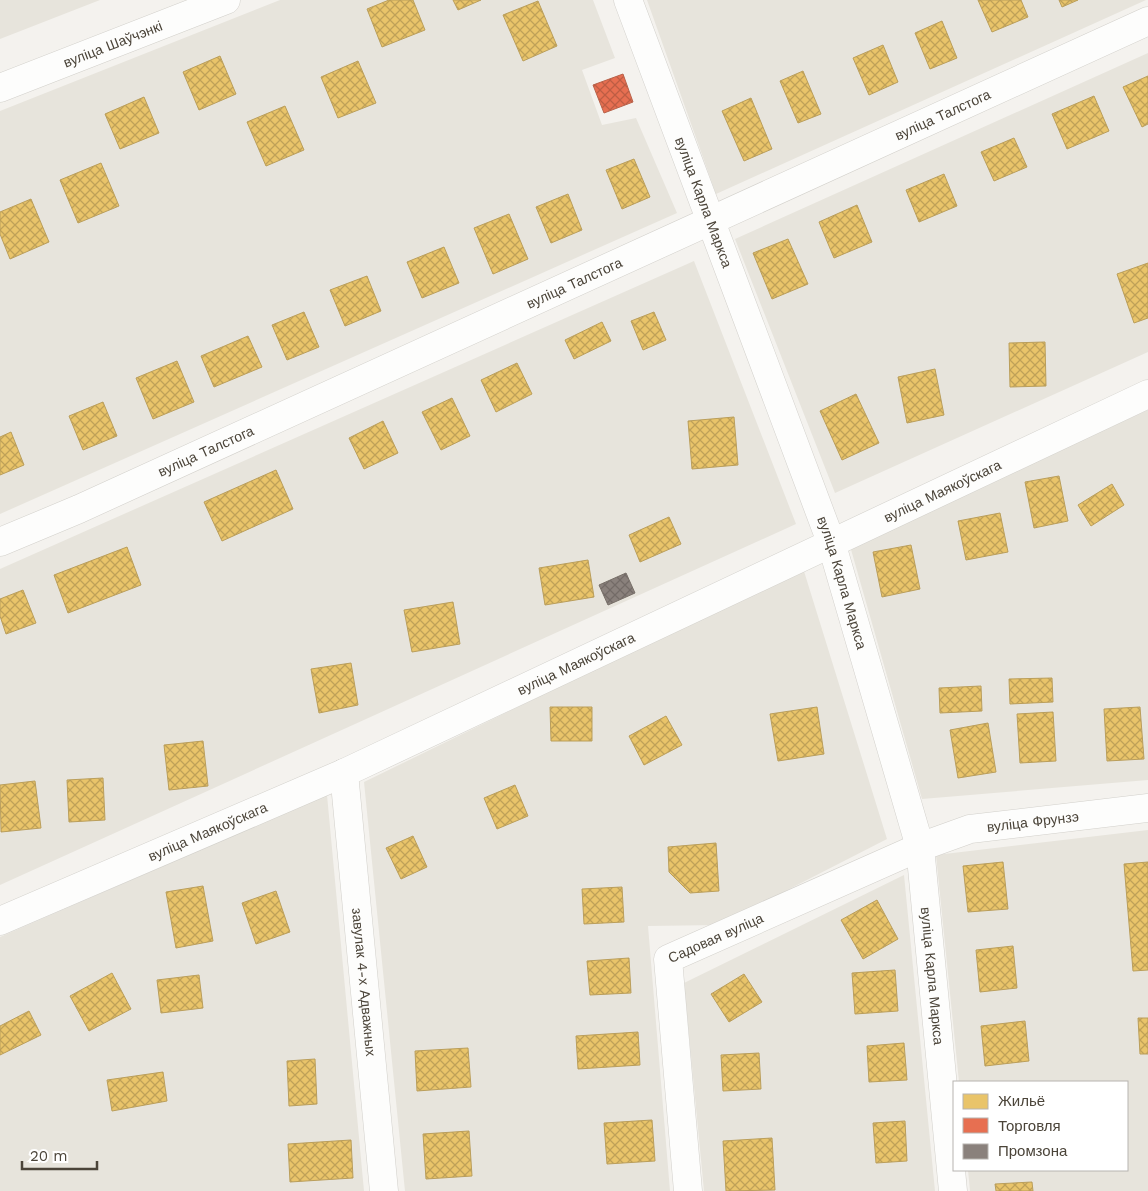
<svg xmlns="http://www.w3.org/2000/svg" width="1148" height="1191" font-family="'Work Sans',sans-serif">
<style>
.residential{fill:#e7e4dc}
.homes{fill:url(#homes-cross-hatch);stroke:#ba9e5b}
.shops{fill:url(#shops-cross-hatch);stroke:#b8624a}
.industry{fill:url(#industry-cross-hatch);stroke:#776f68}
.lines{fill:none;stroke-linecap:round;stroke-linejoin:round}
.street-casing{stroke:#d2d0cb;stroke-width:29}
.street{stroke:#fdfdfc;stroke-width:28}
.labels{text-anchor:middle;stroke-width:5;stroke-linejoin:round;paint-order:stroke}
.street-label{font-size:14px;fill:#4b4439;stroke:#fff}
</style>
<defs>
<pattern id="homes-cross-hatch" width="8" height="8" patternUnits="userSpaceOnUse" patternTransform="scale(1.25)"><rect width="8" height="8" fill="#e9c46a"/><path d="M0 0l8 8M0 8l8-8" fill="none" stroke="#bfa158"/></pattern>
<pattern id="shops-cross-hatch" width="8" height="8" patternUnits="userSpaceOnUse" patternTransform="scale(1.25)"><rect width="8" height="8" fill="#e76f51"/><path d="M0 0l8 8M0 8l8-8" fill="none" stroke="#bd5d44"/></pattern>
<pattern id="industry-cross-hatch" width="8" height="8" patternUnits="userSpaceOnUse" patternTransform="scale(1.25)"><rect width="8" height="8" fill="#8a817c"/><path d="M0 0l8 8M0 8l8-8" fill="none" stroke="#736b67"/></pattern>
</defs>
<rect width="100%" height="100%" fill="#f4f2ee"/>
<path class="residential" d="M0 0H100L0 39Z
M280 0H593L615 58 582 70 602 125 636 118 677 213 0 514V111Z
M647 0H1146L716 194Z
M1148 53V352L835 493 735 239Z
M694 261 796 524 0 885V569Z
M1148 410V780L922 799 850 546Z
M803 568 887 839 719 925 648 926 670 1191H405L364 782Z
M327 795 364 1191H0V937Z
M1148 830V1191H970L968 1170H1127V1082H959L936 855Z
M904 875 935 1191H704L684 983Z"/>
<path class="homes" d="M389 0H413L425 30 382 47 367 9Z
M453 0H481L458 10Z
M978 0H1021L1028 17 992 32Z
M1059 0H1078L1062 7Z
M538 1 557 46 523 61 503 15Z
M942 21 957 58 930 69 915 33Z
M883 45 898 82 869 95 853 58Z
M220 56 236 94 199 110 183 72Z
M358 61 376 103 338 118 321 77Z
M803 71 821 114 798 123 780 81Z
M1148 76V124L1142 127 1123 87Z
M1094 96 1109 131 1067 149 1052 114Z
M144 97 159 133 120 149 105 114Z
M751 98 772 149 744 161 722 111Z
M285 106 304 150 266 166 247 122Z
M1014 138 1027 167 994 181 981 152Z
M634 159 650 197 622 209 606 170Z
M101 163 119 206 78 223 60 180Z
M944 174 957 206 919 222 906 190Z
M568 194 582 230 551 243 536 207Z
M31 199 49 242 10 259 0 234V212Z
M857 205 872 242 834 258 819 222Z
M509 214 528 259 493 274 474 228Z
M788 239 808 284 772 299 753 253Z
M444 247 459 283 422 298 407 262Z
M1148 263V318L1134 323 1117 274Z
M367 276 381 311 345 326 330 290Z
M304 312 319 347 287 360 272 325Z
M654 312 666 340 643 350 631 321Z
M602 322 611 341 574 359 565 340Z
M248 336 262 367 214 387 201 356Z
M1045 342 1046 386 1010 387 1009 343Z
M177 361 194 402 153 419 136 378Z
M517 363 532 394 496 412 481 380Z
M935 369 944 415 907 423 898 377Z
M856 394 879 443 842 460 820 411Z
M452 398 470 436 441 450 422 412Z
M103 402 117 436 83 450 69 416Z
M734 417 738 465 692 469 688 421Z
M383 421 398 453 364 469 349 438Z
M11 432 24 465 0 475V437Z
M276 470 293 509 222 541 204 502Z
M1059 476 1068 521 1034 528 1025 482Z
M1112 484 1124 505 1091 526 1078 505Z
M1000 513 1008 552 966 560 958 521Z
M669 517 681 544 640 562 629 535Z
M911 545 920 589 882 597 873 552Z
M127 547 141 585 68 613 54 575Z
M588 560 594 597 545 605 539 568Z
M23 590 36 623 6 634 0 616V599Z
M453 602 460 644 412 652 404 610Z
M351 663 358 705 319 713 311 669Z
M1052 678 1053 702 1010 704 1009 679Z
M981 686 982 711 940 713 939 688Z
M550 707H592V741H551Z
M817 707 824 754 778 761 770 714Z
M1140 707 1144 759 1107 761 1104 709Z
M1053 712 1056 761 1020 763 1017 714Z
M666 716 682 745 644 765 629 736Z
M988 723 996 772 958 778 950 730Z
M203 741 208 786 169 790 164 745Z
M103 778 105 820 69 822 67 780Z
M35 781 41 828 1 832 0 785Z
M515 785 528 816 497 829 484 798Z
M413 836 427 867 401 879 386 848Z
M716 843 719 891 690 893 669 872 668 847Z
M1003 862 1008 909 968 912 963 866Z
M1148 862V970L1133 971 1124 864Z
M203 886 213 941 176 948 166 892Z
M622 887 624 922 584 924 582 889Z
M276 891 290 932 256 944 242 903Z
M877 900 898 939 863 959 841 920Z
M1013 946 1017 988 980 992 976 950Z
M629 958 631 993 590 995 587 961Z
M895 970 898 1011 855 1014 852 973Z
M112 973 131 1009 89 1031 70 996Z
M744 974 762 1002 729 1022 711 994Z
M199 975 203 1008 161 1013 157 980Z
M29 1011 41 1035 0 1055V1026Z
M1138 1018H1148V1054H1140Z
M1025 1021 1029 1061 985 1066 981 1026Z
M638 1032 640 1065 578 1069 576 1036Z
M904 1043 907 1080 869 1082 867 1046Z
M468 1048 471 1087 417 1091 415 1051Z
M759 1053 761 1089 723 1091 721 1055Z
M315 1059 317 1104 289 1106 287 1061Z
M163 1072 167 1101 112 1111 107 1080Z
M652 1120 655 1161 607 1164 604 1123Z
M905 1121 907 1161 876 1163 873 1123Z
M469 1131 472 1176 426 1179 423 1134Z
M772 1138 775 1190 726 1191 723 1141Z
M351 1140 353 1178 290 1182 288 1144Z
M1032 1182 1033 1191H996L995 1184Z"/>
<path class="shops" d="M623 74 633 102 604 113 593 85Z"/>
<path class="industry" d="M626 573 635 593 608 605 599 585Z"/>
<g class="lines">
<defs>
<g id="street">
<path id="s1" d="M628 0 831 542 920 847 953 1191"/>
<path id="s2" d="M0 88 226 0"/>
<path id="s3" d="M0 542 79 509 1148 21"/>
<path id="s4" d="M344 773 384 1191"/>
<path id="s5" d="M0 921 344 773 1148 394"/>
<path id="s6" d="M688 1191 668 959 920 847 970 829 1148 808"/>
</g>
</defs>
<use href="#street" class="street-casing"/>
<use href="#street" class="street"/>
</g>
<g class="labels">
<g class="street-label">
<text dy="5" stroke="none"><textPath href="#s2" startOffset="121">вуліца Шаўчэнкі</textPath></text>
<text dy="5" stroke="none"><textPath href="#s3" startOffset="1035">вуліца Талстога</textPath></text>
<text dy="5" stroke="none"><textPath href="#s1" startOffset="216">вуліца Карла Маркса</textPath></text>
<text dy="5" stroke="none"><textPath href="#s3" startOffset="630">вуліца Талстога</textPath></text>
<text dy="5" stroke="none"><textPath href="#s3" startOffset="225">вуліца Талстога</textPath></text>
<text dy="5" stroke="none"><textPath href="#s5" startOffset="1036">вуліца Маякоўскага</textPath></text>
<text dy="5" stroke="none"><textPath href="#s1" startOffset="621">вуліца Карла Маркса</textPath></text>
<text dy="5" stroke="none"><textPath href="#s5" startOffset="631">вуліца Маякоўскага</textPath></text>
<text dy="5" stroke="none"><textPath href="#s6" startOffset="625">вуліца Фрунзэ</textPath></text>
<text dy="5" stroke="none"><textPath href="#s5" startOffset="226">вуліца Маякоўскага</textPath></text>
<text dy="5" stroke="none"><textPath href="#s6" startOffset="285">Садовая вуліца</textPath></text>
<text dy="5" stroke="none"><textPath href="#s1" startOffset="1026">вуліца Карла Маркса</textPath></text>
<text dy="5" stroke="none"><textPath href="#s4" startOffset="210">завулак 4-х Адважных</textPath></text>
</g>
</g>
<rect x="953" y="1081" width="175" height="90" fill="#ffffff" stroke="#b7b4b0"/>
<rect x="963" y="1094" width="25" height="15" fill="#e9c46a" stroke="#b7b4b0"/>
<text x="998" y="1106" font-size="15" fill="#4b4439">Жильё</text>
<rect x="963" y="1118" width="25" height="15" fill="#e76f51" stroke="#b7b4b0"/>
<text x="998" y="1131" font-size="15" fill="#4b4439">Торговля</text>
<rect x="963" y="1144" width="25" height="15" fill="#8a817c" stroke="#b7b4b0"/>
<text x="998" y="1156" font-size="15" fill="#4b4439">Промзона</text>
<path d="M22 1161v8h75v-8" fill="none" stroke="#4b4439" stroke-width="2.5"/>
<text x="30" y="1161" font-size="15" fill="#4b4439" stroke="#ffffff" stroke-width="4" paint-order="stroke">20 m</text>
</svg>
